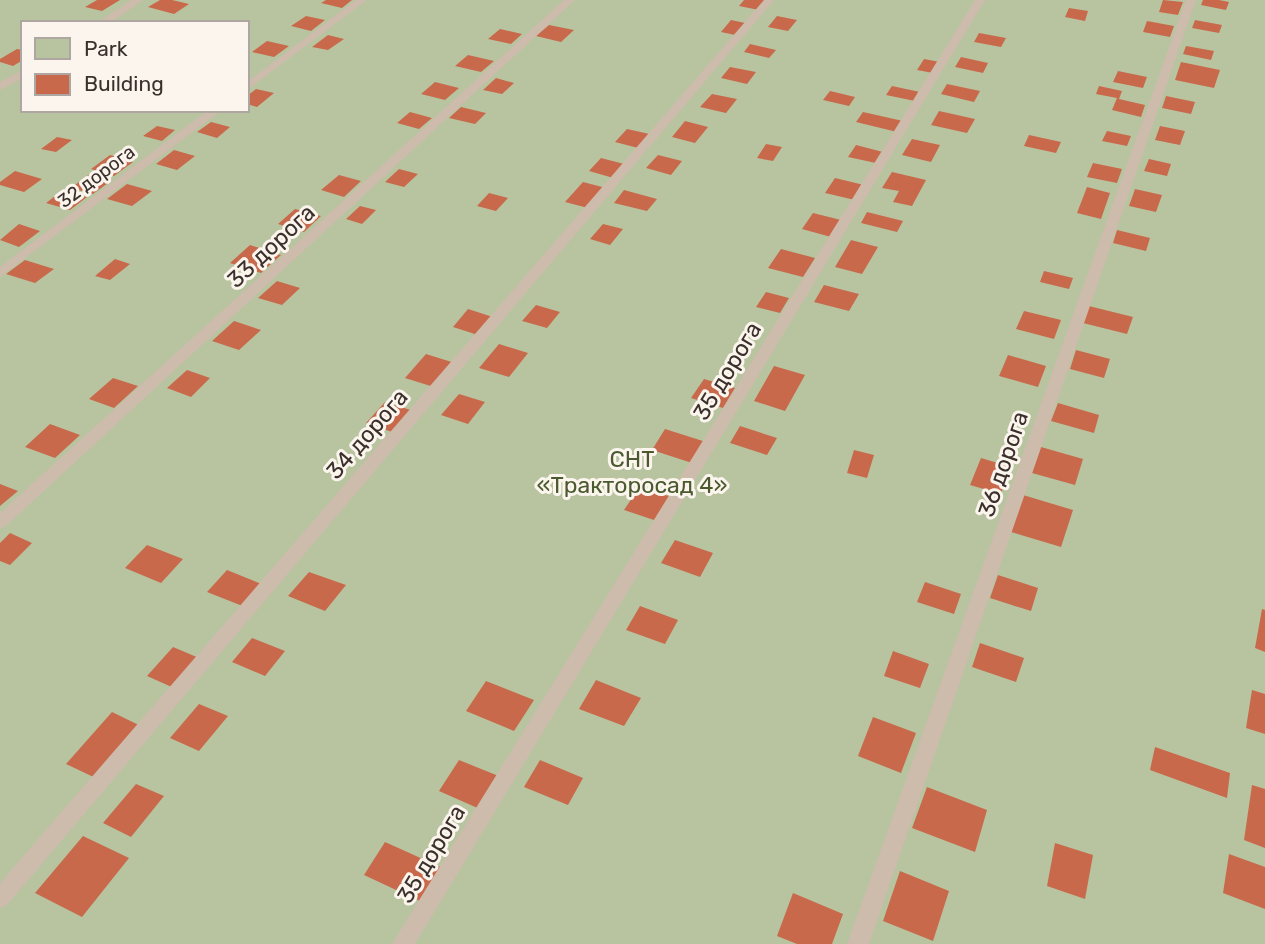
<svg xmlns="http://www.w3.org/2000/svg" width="1265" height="944" font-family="Rubik,sans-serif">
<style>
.green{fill:#b8c4a0;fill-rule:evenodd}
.building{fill:#c8694b}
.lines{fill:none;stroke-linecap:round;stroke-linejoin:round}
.lane{fill:#cdbbac;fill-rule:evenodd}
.labels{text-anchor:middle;stroke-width:6;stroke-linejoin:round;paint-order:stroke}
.far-street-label{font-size:19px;fill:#3b302b;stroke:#fbf5ee}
.street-label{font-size:23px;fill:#3b302b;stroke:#fbf5ee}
.park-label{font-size:23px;fill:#4a5a2e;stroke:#fbf5ee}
</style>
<rect width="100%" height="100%" fill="#f4ebe1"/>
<path class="green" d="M0 0H1265V944H0ZM23 23H247V110H23Z"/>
<path class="building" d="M97 0H120L102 11 85 7Z
M160 0H172L189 4 174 14 148 7Z
M326 0H352L342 8 321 3Z
M744 0H768L759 10 739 6Z
M1163 0 1183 2 1178 15 1159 12Z
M1203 0H1219L1229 2 1226 10 1201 5Z
M1069 8 1088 11 1085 21 1065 17Z
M306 16 325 20 311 31 291 26Z
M777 16 797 20 788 31 768 27Z
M731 20 750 24 740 36 721 32Z
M1195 20 1222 25 1219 33 1192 28Z
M1147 21 1174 26 1170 37 1143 32Z
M549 25 574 30 561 42 536 36Z
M500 29 522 34 511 44 488 39Z
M979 33 1006 38 1001 47 974 42Z
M328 35 344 39 328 50 312 47Z
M267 41 289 46 274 57 252 52Z
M750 44 776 50 769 58 744 52Z
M1186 46 1214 51 1211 60 1183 54Z
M17 49 23 50V60L13 66 0 62V59Z
M468 55 494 61 481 72 455 66Z
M961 57 988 63 983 73 955 67Z
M924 59 940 62 933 73 917 70Z
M1181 62 1220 70 1214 88 1175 80Z
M730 67 756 72 747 84 721 78Z
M1118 71 1147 77 1143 88 1113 82Z
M496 78 514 83 502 94 483 90Z
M435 82 459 88 445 100 421 94Z
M947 84 980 91 974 102 941 94Z
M892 86 920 92 915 101 886 95Z
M1099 86 1122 91 1119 99 1145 105 1141 117 1112 110 1117 98 1096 94Z
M256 89 274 93 257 107 247 104V96Z
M830 91 855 97 849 106 823 100Z
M712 94 737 99 726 113 700 107Z
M1166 96 1195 102 1191 114 1162 108Z
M461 107 486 113 475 124 449 118Z
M939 111 975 119 967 133 931 125Z
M410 112 432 118 419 129 397 123Z
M863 112 903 121 897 132 856 122Z
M685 121 708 127 695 143 672 137Z
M211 122 230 127 217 138 197 132Z
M157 126 175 130 162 141 143 136Z
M1160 126 1185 131 1180 145 1155 140Z
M627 129 654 135 642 149 615 142Z
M1107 131 1131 136 1127 146 1102 141Z
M1029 135 1061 142 1056 153 1024 146Z
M57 137 72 140 56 152 41 149Z
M912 139 940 145 931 162 902 155Z
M766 144 782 147 773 161 757 158Z
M856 145 883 152 876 163 848 157Z
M174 150 195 156 177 170 156 164Z
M110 155 133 162 114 176 91 169Z
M658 155 682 161 671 175 646 168Z
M601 158 628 165 617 179 589 171Z
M1149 159 1171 164 1167 176 1144 171Z
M1093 163 1122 169 1117 183 1087 177Z
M399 169 418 174 404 187 385 182Z
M15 171 42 179 24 192 0 185V182Z
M892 172 926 180 912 206 893 202 899 191 882 188Z
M91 173 112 180 93 194 71 188Z
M339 175 361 181 344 197 321 190Z
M835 178 864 185 855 200 825 193Z
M583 182 606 188 588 208 565 202Z
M127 184 152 191 132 206 107 199Z
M1087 187 1110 193 1101 219 1077 213Z
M1135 189 1162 195 1156 212 1129 206Z
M63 190 87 197 70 210 46 203Z
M624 190 657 199 647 211 614 203Z
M489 193 508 198 496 211 477 206Z
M360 206 376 210 362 224 346 219Z
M295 209 321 216 304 232 278 224Z
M867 212 903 221 897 232 861 223Z
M813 213 841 220 831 237 802 229Z
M19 224 40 231 19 247 0 240Z
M603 224 623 229 610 245 590 239Z
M1117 230 1150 238 1146 251 1113 243Z
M851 240 878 247 862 274 835 267Z
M250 245 281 255 261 273 230 263Z
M781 249 815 258 803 277 768 268Z
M115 259 130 264 110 280 95 276Z
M25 260 54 269 35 283 6 274Z
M1044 271 1073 278 1069 289 1040 282Z
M277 281 300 288 282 305 258 298Z
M824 285 859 294 849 311 814 302Z
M766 292 789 298 780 313 756 307Z
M536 305 560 312 547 328 522 321Z
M1089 306 1133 317 1127 334 1083 323Z
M468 309 496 318 481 336 453 327Z
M1024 311 1061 320 1054 339 1016 329Z
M234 321 261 330 239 350 212 341Z
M499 344 528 353 509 377 479 368Z
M1076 350 1110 359 1104 378 1070 369Z
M426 354 458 364 437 388 405 378Z
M1008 355 1046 366 1038 387 999 376Z
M774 366 805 375 785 411 754 401Z
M187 370 210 378 191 397 167 388Z
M113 378 138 386 114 408 89 399Z
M704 379 735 388 723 408 691 398Z
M459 394 485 402 468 424 441 415Z
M385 402 417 412 398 434 366 423Z
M1058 403 1099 415 1094 433 1051 421Z
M50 424 80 435 55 458 25 447Z
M740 426 777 438 767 455 730 443Z
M665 429 706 442 692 463 652 450Z
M1041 447 1083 459 1075 485 1032 473Z
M854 450 874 455 867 478 847 473Z
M981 458 1011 467 1001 494 970 485Z
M0 484 18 491 0 506Z
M640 486 674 498 660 522 624 510Z
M1023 495 1073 510 1061 547 1011 532Z
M10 533 32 543 10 565 0 561V543Z
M675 540 713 553 700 577 661 563Z
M147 545 183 559 161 583 125 568Z
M227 570 264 585 245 607 207 592Z
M309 572 346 585 325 611 288 596Z
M998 575 1038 588 1031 611 990 598Z
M925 582 961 594 954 614 917 602Z
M640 606 678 620 665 644 626 630Z
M1262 609 1265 610V652L1255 648Z
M252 638 285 651 265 676 232 662Z
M980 643 1024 658 1016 682 972 667Z
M173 647 199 658 174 688 147 676Z
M893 651 929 664 920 688 884 676Z
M596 680 641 698 624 726 579 709Z
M486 681 534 700 514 731 466 711Z
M1252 690 1265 694V734L1246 728Z
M199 704 228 716 199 751 170 738Z
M112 712 147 729 102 781 66 764Z
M873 717 916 733 901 773 858 756Z
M1155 747 1230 773 1227 798 1150 770Z
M459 760 501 777 482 810 439 791Z
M540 760 583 778 568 805 524 787Z
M136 784 164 796 131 837 103 823Z
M1252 785 1265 789V848L1244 840Z
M927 787 987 810 975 852 912 828Z
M83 836 129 858 82 917 35 893Z
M385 842 445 869 424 903 364 875Z
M1055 843 1093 855 1085 899 1047 886Z
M1229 854 1265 867V909L1223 893Z
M900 871 949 891 933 941 883 921Z
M793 893 843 914 832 944H797L777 936Z"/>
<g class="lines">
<path class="lane" d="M131 0H143L110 23H97Z
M356 0H367L247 90V82Z
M564 0H575L6 526 0 528V513Z
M764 0H774L7 905 0 908V883Z
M975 0H985L415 944H392Z
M1186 0H1196L869 944H847Z
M23 70V78L0 90V82Z
M208 110H222L0 277V267Z"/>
</g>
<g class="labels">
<g class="far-street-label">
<text transform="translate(96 176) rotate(-37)" y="7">32 дорога</text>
</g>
<g class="street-label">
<text transform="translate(271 246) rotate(-43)" y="8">33 дорога</text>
<text transform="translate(727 371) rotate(-59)" y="8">35 дорога</text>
<text transform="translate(367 434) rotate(-49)" y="8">34 дорога</text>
<text transform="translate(1003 464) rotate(-71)" y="8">36 дорога</text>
<text transform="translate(431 854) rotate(-59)" y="8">35 дорога</text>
</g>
<g class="park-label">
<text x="632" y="467">СНТ<tspan x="632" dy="26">«Тракторосад 4»</tspan></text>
</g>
</g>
<rect x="21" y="21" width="228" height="91" fill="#fbf5ee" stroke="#aea6a0" stroke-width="2"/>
<rect x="35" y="38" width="35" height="21" fill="#b8c4a0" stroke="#aea6a0" stroke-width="2"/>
<text x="84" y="56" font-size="21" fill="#3b302b">Park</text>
<rect x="35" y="74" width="35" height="21" fill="#c8694b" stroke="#aea6a0" stroke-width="2"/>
<text x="84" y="91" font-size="21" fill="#3b302b">Building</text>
</svg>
